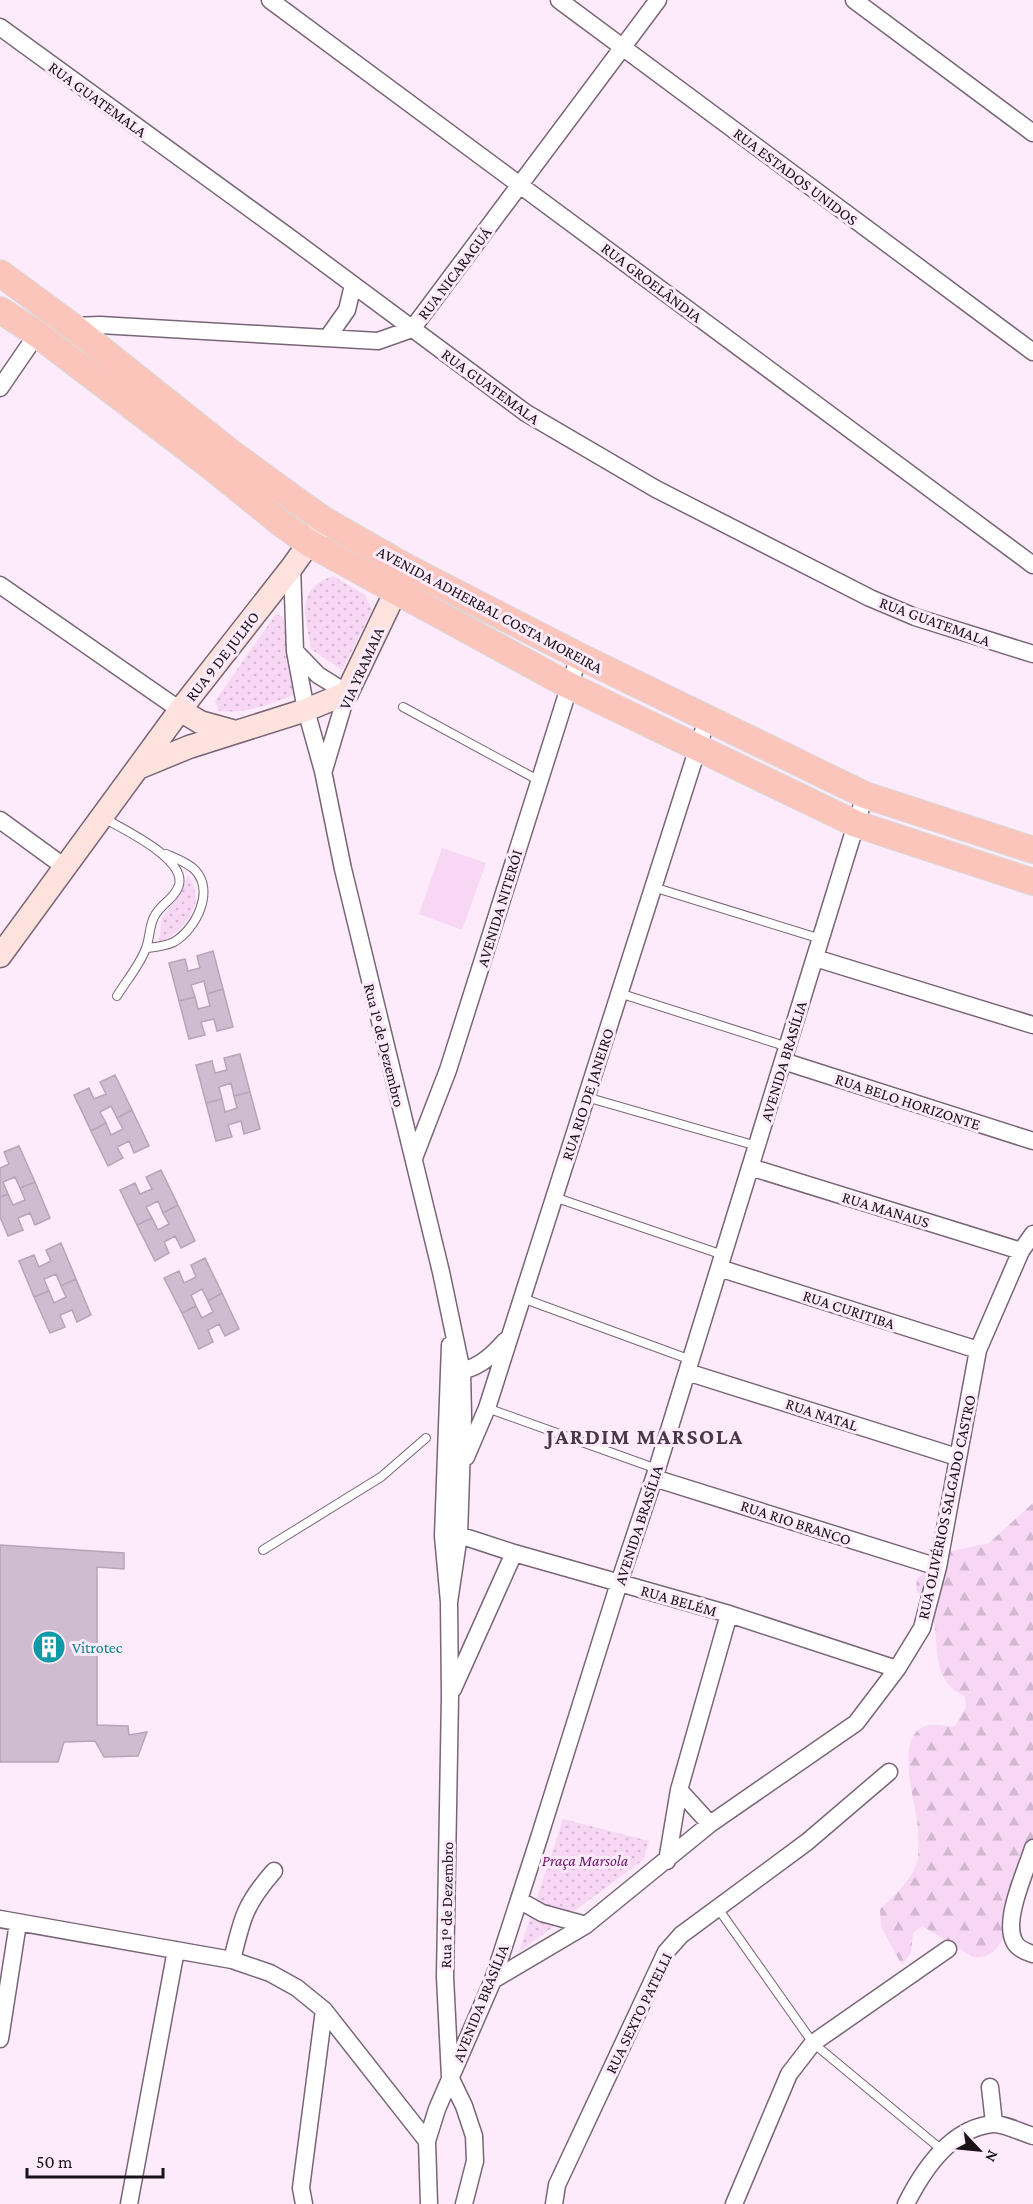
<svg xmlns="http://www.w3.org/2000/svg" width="1033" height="2204" font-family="'Crimson Pro',serif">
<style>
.green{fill:#f7d7f4}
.forest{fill:url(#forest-firs)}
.park{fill:url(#park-dots)}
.building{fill:#cfbcd0;stroke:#b6a4b7;stroke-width:1.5}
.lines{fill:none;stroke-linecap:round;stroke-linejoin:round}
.service-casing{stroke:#786676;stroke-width:10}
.minor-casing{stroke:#786676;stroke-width:19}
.secondary-casing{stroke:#786676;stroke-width:25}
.primary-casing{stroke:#dad9da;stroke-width:28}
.service{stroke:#fff;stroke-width:8}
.minor{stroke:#fff;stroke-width:16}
.secondary{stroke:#fde2dd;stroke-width:22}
.primary{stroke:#fbc5bb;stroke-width:26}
.labels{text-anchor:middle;stroke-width:6;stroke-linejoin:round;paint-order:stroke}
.street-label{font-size:16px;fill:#191219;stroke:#fdebfb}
.culture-label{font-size:16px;fill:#0d838f;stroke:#fdebfb;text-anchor:start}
.park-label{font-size:16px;font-style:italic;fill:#70156e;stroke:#fdebfb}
.district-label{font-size:22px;font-weight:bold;letter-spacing:1.5px;fill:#483747;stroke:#fdebfb}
</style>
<defs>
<pattern id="forest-firs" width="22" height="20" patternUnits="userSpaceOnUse" patternTransform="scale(1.5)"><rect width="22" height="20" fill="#f7d7f4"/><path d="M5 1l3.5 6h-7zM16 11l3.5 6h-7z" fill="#d3b8d1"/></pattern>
<pattern id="park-dots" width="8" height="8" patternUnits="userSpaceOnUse" patternTransform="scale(1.5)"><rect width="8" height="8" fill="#f7d7f4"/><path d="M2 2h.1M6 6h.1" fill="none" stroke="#d3b8d1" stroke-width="1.8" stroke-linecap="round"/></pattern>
</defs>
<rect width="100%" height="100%" fill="#fdebfb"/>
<path class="green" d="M442 848 486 863 462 930 419 914Z"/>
<path class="forest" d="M1033 1503V1860C1028 1868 1021 1876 1017 1884 1008 1910 1010 1961 973 1957L922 1926 913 1933 911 1953 902 1965 881 1927 880 1909C893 1897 916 1876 918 1858 919 1846 918 1832 917 1820 914 1798 893 1730 930 1725 937 1724 946 1726 954 1727L966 1707 965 1696C929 1680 941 1645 932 1613 930 1605 921 1597 916 1590L917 1579 948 1552 989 1543Z"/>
<path class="park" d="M333 576 365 595 372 610 342 670 311 649C306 616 294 590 333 576Z
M276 614 283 617 296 694C271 704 247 714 219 711L215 701Z
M188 875C192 883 196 890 196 899 194 917 175 937 159 942L162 918 182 891Z
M563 1819 649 1841 643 1860 519 1952Z"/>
<path class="building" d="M213 951 223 989 207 994 204 981 191 985 195 997 179 1001 169 963 185 959 188 971 200 968 197 956Z
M223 989 233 1027 217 1031 214 1019 201 1022 205 1035 189 1039 179 1001 195 997 198 1009 210 1006 207 994Z
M240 1054 250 1092 234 1096 231 1083 219 1087 222 1099 206 1103 196 1065 212 1061 215 1073 227 1070 224 1058Z
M115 1075 132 1110 117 1118 111 1106 100 1112 106 1123 91 1131 74 1095 89 1088 94 1099 106 1094 100 1082Z
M250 1092 260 1129 244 1134 241 1121 228 1125 232 1137 216 1141 206 1103 222 1099 225 1112 237 1108 234 1096Z
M132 1110 149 1146 134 1153 129 1141 117 1147 123 1158 108 1166 91 1131 106 1123 111 1135 123 1129 117 1118Z
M19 1146 35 1182 20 1188 15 1177 3 1182 8 1194 0 1197V1168L9 1164 4 1152Z
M161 1170 178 1205 163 1213 158 1201 146 1207 152 1218 137 1225 120 1190 135 1183 140 1194 152 1189 146 1177Z
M35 1182 50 1218 35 1225 30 1213 18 1218 23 1230 8 1236 0 1217V1197L8 1194 13 1205 25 1200 20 1188Z
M178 1205 195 1241 181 1248 175 1236 164 1242 169 1253 155 1261 137 1225 152 1218 158 1230 169 1224 163 1213Z
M61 1243 76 1279 61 1286 56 1274 44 1279 49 1291 34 1297 19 1261 34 1255 39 1267 51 1261 46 1250Z
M205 1258 222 1293 208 1301 202 1289 191 1295 196 1306 182 1313 164 1278 179 1271 184 1283 196 1277 191 1265Z
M76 1279 91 1315 77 1322 72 1310 60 1315 65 1327 50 1333 34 1297 49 1291 54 1303 66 1297 61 1286Z
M222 1293 239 1329 225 1336 219 1324 208 1330 213 1342 199 1349 182 1313 196 1306 202 1318 213 1312 208 1301Z
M0 1545 124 1553V1569L97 1567V1725L128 1726 129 1735 147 1732 138 1756 104 1757 95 1741 64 1742 58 1762H0Z"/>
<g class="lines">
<defs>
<path id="service" d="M403 707 538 780
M104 818C122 829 186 858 179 885 175 899 160 904 154 917 149 927 150 938 146 948 140 965 126 981 117 996
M653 887 821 939
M147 948C155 947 166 946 174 942 196 929 215 891 195 870 187 862 175 858 166 854
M619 993 788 1047
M586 1097 757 1146
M554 1197 723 1255
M522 1298 691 1360
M487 1408 657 1469
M263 1550 381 1477 426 1438
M717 1907 813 2043 942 2150"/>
<path id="minor" d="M270 0 1033 565
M559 0 1033 352
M854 0 1033 133
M0 27 289 237 526 413 656 489 870 598 915 617 1033 654
M72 326 100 325 378 341 412 329 658 0
M328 337 347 310 353 285
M0 388 37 334
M292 567 295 651 306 710 323 771 343 869 441 1272 462 1372 463 1416 459 1535 449 1602
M0 585 180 710
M295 651 318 675 347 693 324 770
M0 820 66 868
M815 958 1033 1025
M783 1061 1033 1141
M414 1158 448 1070 579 656
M750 1167 1021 1251
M719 1268 978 1350
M450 1345 443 1536 449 1602 450 1696 445 1977 450 2077 464 2106 474 2136 475 2161 464 2204
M452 1372C475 1371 490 1358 505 1341
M687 1372 957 1457
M466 1457 487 1408 707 719
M654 1478 938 1567
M456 1525 459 1535 514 1553 729 1614 897 1669
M453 1689 514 1553
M679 1790 710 1824
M1033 1848C1026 1871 1003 1919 1014 1941 1017 1948 1026 1952 1033 1954
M667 1861 679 1790 729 1614
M519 1900 542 1913 586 1925
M0 1919 232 1960 270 1973 297 1988 324 2010 427 2141
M232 1960C242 1918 245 1904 274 1871
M493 1980 586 1925 710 1824 856 1723 897 1669 922 1628 938 1567 978 1350 1021 1251 1033 1234
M0 2039 18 1923
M990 2087 994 2123
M129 2204 176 1950
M304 2204 301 2188 324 2010
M429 2204 427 2141 437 2109 493 1980 539 1838 619 1583 657 1469 865 795
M554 2204 557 2185 666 1952 681 1935 807 1842 889 1772
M734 2204 789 2074 813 2043 948 1949
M906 2204C923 2170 951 2128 993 2124 1002 2123 1023 2133 1033 2136"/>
<path id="secondary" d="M180 710 200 722 236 732
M138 768 189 747 306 710 347 693 404 574
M0 956 180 710 292 567 319 529"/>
<path id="primary" d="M0 273 72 326 230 452 300 503 324 520 408 568 579 656 865 795 1033 850
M0 310 37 334 209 465 282 524 309 543 396 591 568 685 856 824 1033 882"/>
</defs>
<use href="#service" class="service-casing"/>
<use href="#minor" class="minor-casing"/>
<use href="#secondary" class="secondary-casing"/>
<use href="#primary" class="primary-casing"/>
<use href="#service" class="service"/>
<use href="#minor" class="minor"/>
<use href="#secondary" class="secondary"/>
<use href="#primary" class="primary"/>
</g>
<defs>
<symbol id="building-disc" viewBox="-11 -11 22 22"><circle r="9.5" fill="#0f9aa8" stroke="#fdebfb"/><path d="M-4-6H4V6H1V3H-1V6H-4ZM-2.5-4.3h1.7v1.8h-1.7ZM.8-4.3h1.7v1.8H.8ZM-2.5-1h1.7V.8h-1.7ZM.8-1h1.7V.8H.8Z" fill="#fff"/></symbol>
</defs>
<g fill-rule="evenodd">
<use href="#building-disc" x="30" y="1628" width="38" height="38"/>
</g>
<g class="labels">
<g class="street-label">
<text transform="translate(98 99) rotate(36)" y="6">RUA GUATEMALA</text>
<text transform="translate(796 176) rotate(37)" y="6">RUA ESTADOS UNIDOS</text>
<text transform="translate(454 273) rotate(-53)" y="6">RUA NICARAGUÁ</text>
<text transform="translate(652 282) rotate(37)" y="6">RUA GROELÂNDIA</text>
<text transform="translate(491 386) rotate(36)" y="6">RUA GUATEMALA</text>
<text transform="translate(490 609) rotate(28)" y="6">AVENIDA ADHERBAL COSTA MOREIRA</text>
<text transform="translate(935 621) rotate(20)" y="6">RUA GUATEMALA</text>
<text transform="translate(222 656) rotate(-52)" y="6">RUA 9 DE JULHO</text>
<text transform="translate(361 668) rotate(-66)" y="6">VIA YRAMAIA</text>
<text transform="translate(499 908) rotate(-73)" y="6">AVENIDA NITERÓI</text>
<text transform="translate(385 1045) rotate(76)" y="6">Rua 1º de Dezembro</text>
<text transform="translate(783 1061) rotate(-73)" y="6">AVENIDA BRASÍLIA</text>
<text transform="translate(587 1094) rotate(-72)" y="6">RUA RIO DE JANEIRO</text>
<text transform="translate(908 1101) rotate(18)" y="6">RUA BELO HORIZONTE</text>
<text transform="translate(886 1209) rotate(17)" y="6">RUA MANAUS</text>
<text transform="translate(849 1309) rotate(18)" y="6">RUA CURITIBA</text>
<text transform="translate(822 1414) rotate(18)" y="6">RUA NATAL</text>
<text transform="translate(946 1507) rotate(-78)" y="6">RUA OLIVÉRIOS SALGADO CASTRO</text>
<text transform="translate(796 1522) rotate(18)" y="6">RUA RIO BRANCO</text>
<text transform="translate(638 1525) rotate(-72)" y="6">AVENIDA BRASÍLIA</text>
<text transform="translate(679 1600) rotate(16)" y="6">RUA BELÉM</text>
<text transform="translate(446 1905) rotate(-89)" y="6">Rua 1º de Dezembro</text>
<text transform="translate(480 2003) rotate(-68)" y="6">AVENIDA BRASÍLIA</text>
<text transform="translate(638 2013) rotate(-64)" y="6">RUA SEXTO PATELLI</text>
</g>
<g class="culture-label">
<text x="72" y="1653">Vitrotec</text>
</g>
<g class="park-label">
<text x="585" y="1866">Praça Marsola</text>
</g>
<g class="district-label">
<text x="645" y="1444">JARDIM MARSOLA</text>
</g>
</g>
<g transform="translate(979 2150) rotate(116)" stroke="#fdebfb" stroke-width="4.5" paint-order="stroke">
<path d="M0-4.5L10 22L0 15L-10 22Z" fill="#191219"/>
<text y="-9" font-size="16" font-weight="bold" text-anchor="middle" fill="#191219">N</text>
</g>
<path d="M27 2168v9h136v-9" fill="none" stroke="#191219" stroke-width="3"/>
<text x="36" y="2168" font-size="18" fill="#191219" stroke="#fdebfb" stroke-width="4.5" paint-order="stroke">50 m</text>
</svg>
